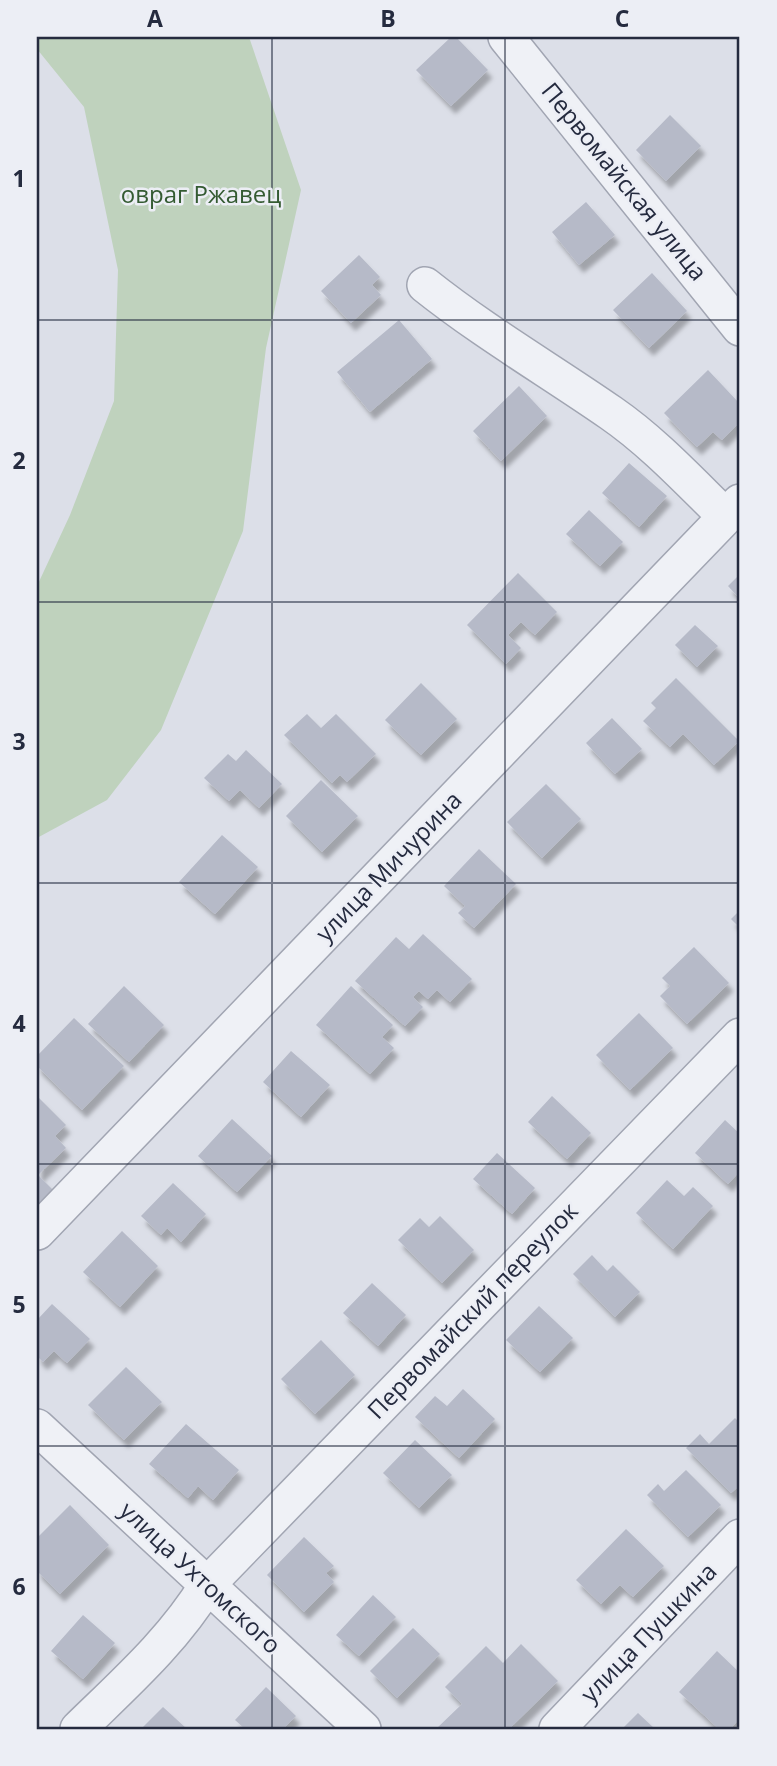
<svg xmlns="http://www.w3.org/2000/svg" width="777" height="1766" font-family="'Open Sans',sans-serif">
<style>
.green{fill:#bfd2bd}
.building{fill:#b6bac8;filter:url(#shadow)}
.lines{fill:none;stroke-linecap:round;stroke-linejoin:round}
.minor-casing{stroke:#a1a5b2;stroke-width:38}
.minor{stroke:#eff1f6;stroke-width:35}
.grid{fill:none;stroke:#252b3f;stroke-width:2;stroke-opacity:0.55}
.labels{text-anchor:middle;stroke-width:5;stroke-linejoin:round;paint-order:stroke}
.street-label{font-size:24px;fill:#252b3f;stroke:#eceef5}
.park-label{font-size:24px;fill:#345b32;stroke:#eceef5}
.neatline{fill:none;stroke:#252b3f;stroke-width:2.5}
.grid-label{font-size:23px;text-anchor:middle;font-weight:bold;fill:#252b3f}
</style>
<defs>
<filter id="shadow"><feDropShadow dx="4.5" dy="8" stdDeviation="2" flood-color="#0004"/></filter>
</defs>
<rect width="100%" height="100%" fill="#dcdfe8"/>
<path class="green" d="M37 37H249L301 190 266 348 243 531 161 730 107 800 37 838V586L70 515 114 401 118 270 84 107 37 49Z"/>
<path class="building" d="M451 37H456L488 70 451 106 416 70Z
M670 115 701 146 666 181 636 150Z
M586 202 615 235 579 265 552 232Z
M359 255 380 277 372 285 381 295 351 323 321 291Z
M652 273 687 311 649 348 613 310Z
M399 320 432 359 370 412 337 372Z
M708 370 740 404V422L722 440 713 432 697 447 664 413Z
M519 386 547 416 501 461 473 431Z
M629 463 667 496 639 527 602 493Z
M589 510 623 542 600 566 566 534Z
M518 573 557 612 535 635 521 622 508 635 521 648 506 664 467 625Z
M740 574V599L728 586Z
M695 625 718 646 697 667 675 645Z
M676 678 739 741 714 765 683 734 670 747 643 721 656 708 651 703Z
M421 683 457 719 421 755 385 720Z
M307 714 321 728 336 714 376 754 347 782 340 775 332 783 284 735Z
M612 718 642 749 615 774 586 743Z
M246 750 282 784 259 808 240 790 229 801 204 778 228 754 236 761Z
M321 780 358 816 322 852 286 816Z
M546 784 581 819 542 858 507 822Z
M222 835 258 867 215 914 179 882Z
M479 849 516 884 474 928 458 913 465 906 444 886Z
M740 910V928L731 919Z
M423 934 472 979 450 1002 437 990 428 999 419 991 413 997 423 1007 405 1026 355 981 396 937 409 949Z
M694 947 729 983 687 1024 660 996 670 986 662 978Z
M124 986 164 1025 129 1062 88 1024Z
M351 986 393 1025 382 1037 394 1048 370 1074 316 1025Z
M639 1013 673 1048 630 1090 596 1055Z
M74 1018 124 1066 82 1110 37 1066V1056Z
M291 1051 330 1085 301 1117 263 1082Z
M37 1096 66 1125 55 1136 66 1148 38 1175 58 1195 37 1217Z
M552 1096 591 1133 567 1159 528 1122Z
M232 1119 272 1156 237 1192 198 1156Z
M725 1120 740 1134V1171L728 1184 695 1153Z
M497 1153 535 1188 512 1214 473 1179Z
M667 1180 684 1196 693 1187 713 1206 673 1249 636 1213Z
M173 1183 206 1214 181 1242 167 1228 161 1235 141 1216Z
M440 1216 474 1250 442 1283 398 1240 420 1218 429 1227Z
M122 1231 158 1266 120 1307 83 1272Z
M592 1255 607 1271 613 1265 640 1292 615 1317 573 1274Z
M372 1283 406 1315 378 1346 343 1313Z
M52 1304 90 1339 67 1363 54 1351 43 1362 37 1356V1320Z
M539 1306 573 1338 540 1372 506 1340Z
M321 1340 355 1375 315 1414 281 1379Z
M126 1367 162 1402 124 1440 88 1405Z
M463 1389 495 1419 459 1458 415 1417 435 1396 447 1406Z
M735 1418 740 1423V1485L731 1493 686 1448 700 1434 709 1444Z
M186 1424 239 1470 213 1500 198 1486 188 1498 149 1464Z
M415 1440 452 1475 419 1508 383 1473Z
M686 1470 721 1505 688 1537 647 1495 658 1484 664 1491Z
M70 1505 109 1545 60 1594 37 1571V1538Z
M626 1529 664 1566 633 1597 620 1585 601 1604 576 1580Z
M304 1537 334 1566 326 1573 334 1582 304 1612 267 1575Z
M373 1595 396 1617 359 1656 336 1635Z
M83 1615 115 1643 83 1679 51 1651Z
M413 1628 440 1654 397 1698 370 1671Z
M521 1644 558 1681 509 1729H436L462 1704 445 1687 486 1646 503 1663Z
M717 1651 740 1673V1718L730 1729H719L679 1692Z
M266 1687 296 1716 283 1729H245L235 1720Z
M163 1707 187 1729H141Z
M638 1713 655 1729H622Z"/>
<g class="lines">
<defs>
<path id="minor" d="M506 37 740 328
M425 285C484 332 549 370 611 413 653 442 689 481 726 517
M37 1232 740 502
M37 1427 363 1729
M78 1729C123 1685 174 1640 207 1585L740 1036
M557 1729 740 1537"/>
</defs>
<use href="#minor" class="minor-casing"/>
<use href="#minor" class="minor"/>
</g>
<path class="grid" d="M272 37V1729M505 37V1729M37 320H740M37 602H740M37 883H740M37 1164H740M37 1446H740"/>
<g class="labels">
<g class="street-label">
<text transform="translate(624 182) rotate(51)" y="8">Первомайская улица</text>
<text transform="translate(389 867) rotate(-46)" y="8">улица Мичурина</text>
<text transform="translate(473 1311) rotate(-46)" y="8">Первомайский переулок</text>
<text transform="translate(200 1578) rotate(43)" y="8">улица Ухтомского</text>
<text transform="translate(649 1633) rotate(-46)" y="8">улица Пушкина</text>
</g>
<g class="park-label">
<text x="201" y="203">овраг Ржавец</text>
</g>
</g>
<rect width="777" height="1766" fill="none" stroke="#eceef5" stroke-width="77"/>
<rect x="38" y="38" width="700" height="1690" class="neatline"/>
<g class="grid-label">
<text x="155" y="27">A</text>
<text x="388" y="27">B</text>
<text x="622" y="27">C</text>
<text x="19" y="187">1</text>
<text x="19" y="469">2</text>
<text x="19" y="750">3</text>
<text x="19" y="1032">4</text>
<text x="19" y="1313">5</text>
<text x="19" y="1595">6</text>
</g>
</svg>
